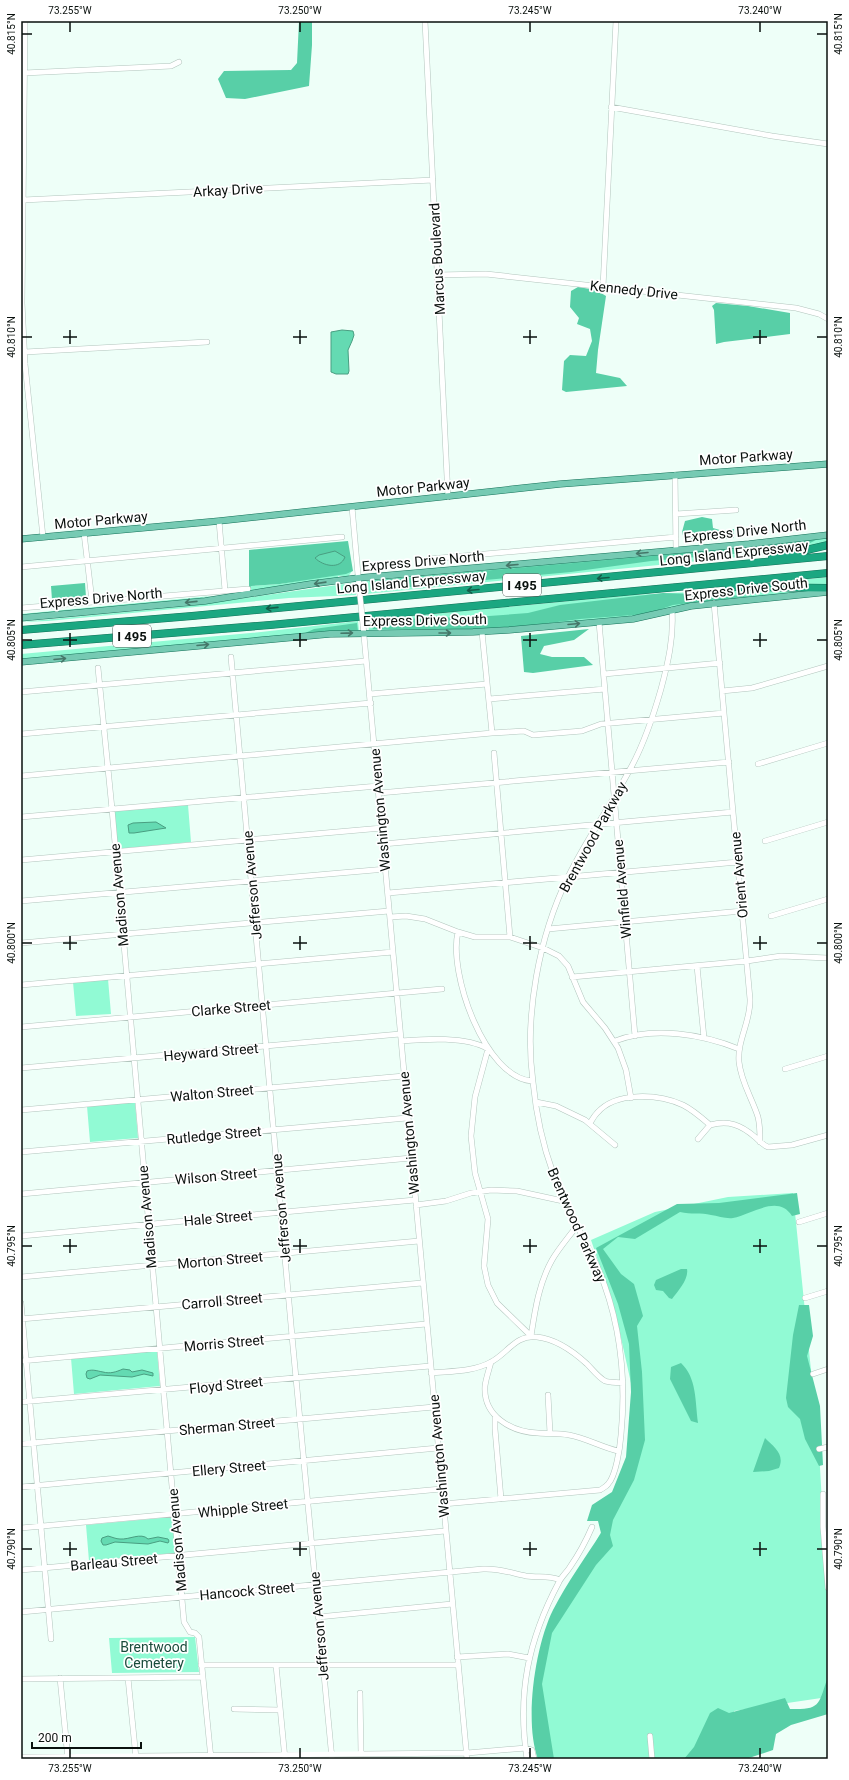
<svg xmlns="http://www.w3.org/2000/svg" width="849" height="1780" font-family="Roboto,sans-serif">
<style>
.green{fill:#91fad4}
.forest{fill:#58cfa7}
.water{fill:#64dab2;stroke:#499e81}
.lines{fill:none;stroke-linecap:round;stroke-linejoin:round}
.minor-casing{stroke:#b2c5bd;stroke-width:6}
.major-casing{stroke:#157259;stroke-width:7}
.highway-casing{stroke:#157259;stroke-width:8}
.minor{stroke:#fff;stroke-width:5}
.major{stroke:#76cab3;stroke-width:6}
.highway{stroke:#1ba781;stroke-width:7}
.minor-bridge-casing{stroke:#b2c5bd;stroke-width:6;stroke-linecap:butt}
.minor-bridge{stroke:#fff;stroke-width:5}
.oneway{stroke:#457769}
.oneway2{stroke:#125c48}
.ticks{fill:none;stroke:#0a110e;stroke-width:1.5}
.labels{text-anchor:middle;stroke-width:3.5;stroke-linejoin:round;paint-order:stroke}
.shield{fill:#fff;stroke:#545856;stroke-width:1}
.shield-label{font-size:13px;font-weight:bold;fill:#0a110e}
.street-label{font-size:14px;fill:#0a110e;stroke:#fff}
.park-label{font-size:14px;fill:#194b3b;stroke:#fff}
.neatline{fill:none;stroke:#0a110e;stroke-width:1.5}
.ticks-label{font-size:10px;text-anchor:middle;fill:#0a110e}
</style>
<rect width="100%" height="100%" fill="#eefff8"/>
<path class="green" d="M828 538V543L780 553 366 594 365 583 367 581Z
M352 571 348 577 338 576V578L249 591 251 586 280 584Z
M828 577V587L760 584Z
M351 583 355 586 356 595 289 598 48 621 21 622 188 606Z
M731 590 794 592V594L640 616 488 630 369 631 368 620 633 595Z
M212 596 196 599 21 615V614Z
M358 621 359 631 21 660V654L261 632Z
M188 805 191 842 117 849 114 811Z
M108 979 111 1014 76 1016 73 982Z
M135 1102 138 1138 90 1142 87 1106Z
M793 1193 819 1449 828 1613V1697L734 1711 731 1738 707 1759H537L534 1726V1681L546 1636 607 1521 627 1458 633 1392 615 1311 591 1240 655 1212 728 1197Z
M157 1351 160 1386 74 1394 71 1358Z
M172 1517 176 1553 89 1561 86 1525Z
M195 1637 199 1672 112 1673 109 1638Z"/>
<path class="forest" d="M299 21H312V45L309 86 245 99 226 98 218 79 224 71 291 70 297 63Z
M578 287 596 290 606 296 598 350 596 373 620 378 627 386 566 392 562 390 564 361 570 355 586 356 592 341 590 329 577 324 579 318 570 307 571 291Z
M716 303 748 306 790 313V334L724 342 716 344 714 310 712 306Z
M702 517 712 519 713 528 723 531 734 529V538L701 541 684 539 682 532 685 521Z
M818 539 804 546 779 550 651 561 571 572 376 590 369 581 664 555Z
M348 541 353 571 346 574 280 584 251 586 249 591V550Z
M85 583 86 597 52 600 51 586Z
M663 593 752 596 673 605 647 614 580 619 535 625 483 630 373 629 369 622 373 620 489 616 528 613 560 605Z
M357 623 358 631 303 634 314 629Z
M589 629 574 640 544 646 540 654 552 657H584L593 665 533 673 524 672 521 636Z
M797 1193 800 1214 792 1216C778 1194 753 1214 733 1218 726 1219 718 1216 711 1215 701 1212 691 1215 680 1212L635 1239 618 1237 603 1249 621 1274 634 1284 643 1316 637 1326 642 1372 645 1440 634 1480 613 1520 610 1535 613 1546 596 1565 552 1633 542 1684 554 1759H538C524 1722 535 1646 553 1610 567 1583 585 1558 601 1533L598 1521H587L592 1505 612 1492 626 1457 631 1392 629 1344 618 1304 596 1248 677 1204 719 1203Z
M681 1269H687C689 1279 678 1291 672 1299L669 1298 663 1291 656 1290 654 1285 656 1280Z
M799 1305H809L813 1336 807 1356 820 1406 823 1465 819 1466 805 1439 800 1419 788 1407 786 1398 793 1335Z
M681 1363C697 1378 695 1401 698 1423L691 1421 670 1379 671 1367Z
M765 1438C774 1447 785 1454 779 1468L769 1471 753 1472Z
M828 1677V1714L791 1725 776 1734 773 1750 746 1759H684L694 1747 710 1713 718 1708 729 1713 785 1698 790 1709C822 1710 818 1704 828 1677Z"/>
<path class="water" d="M342 330 353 331 354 335 352 341 348 350 349 371 348 374H336L331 372V332Z
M335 551 345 557C340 570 323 566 315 558L319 555Z
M156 822 166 828 134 833H129L128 825 133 823Z
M123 1369 130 1370 132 1372 142 1370 153 1373V1376L144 1374 132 1377 100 1375 90 1379 87 1378 86 1374 87 1371C93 1369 97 1371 103 1372 110 1374 116 1372 123 1369Z
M108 1536C112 1537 116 1539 120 1539 129 1540 141 1532 148 1539L158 1537 168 1539 169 1541 168 1543 160 1541 148 1544 115 1542 106 1545H103L101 1541 102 1538Z"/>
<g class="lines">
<defs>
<path id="minor" d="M25 21 22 303 25 364 43 537
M425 21 448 497
M24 73 171 66 179 62
M611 107 772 136 828 144
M23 200 433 180
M437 275 486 274 796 308 819 314 828 319
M603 287 616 21
M25 352 207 342
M675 475 676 550
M352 507 359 586
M676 514 736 510
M219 521 225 590
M84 533 92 601
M429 559 676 537
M21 567 342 537
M714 603 750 999C751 1021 737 1040 739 1062 741 1082 752 1098 758 1117 760 1125 760 1134 760 1142
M21 608 248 589
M599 622 635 1036
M363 625 467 1759
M482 632 492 733
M231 657 292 1336 332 1759
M98 668 112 809 184 1622 190 1632 195 1633 199 1637 211 1759
M604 674 720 663
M722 691 752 688 828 666
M21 692 366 661
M370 694 487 684
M489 699 605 689
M21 734 371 703
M494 753 510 937
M758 764 828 743
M21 776 492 733 524 731 533 735 582 731 601 724 724 713
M379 793 729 762
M21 817 378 786
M765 841 828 822
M383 844 733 812
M21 860 382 828
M388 893 738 862
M21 901 386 869
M771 916 828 899
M390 917 406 916 425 919 458 932 475 937H510L543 948 559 956 568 966 583 1002 605 1028 618 1048 626 1070 631 1098
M548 929 742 911
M458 932C448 973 485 1078 532 1081
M21 943 389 911
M697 966 704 1038
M572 977 747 961 781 956 828 958
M21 985 393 952
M21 1027 442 989
M401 1041C426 1039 466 1036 488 1049L475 1097 471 1136 475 1173 488 1219 484 1266 488 1285 497 1303 531 1336
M615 1041C653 1026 702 1034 739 1049
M21 1068 400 1034
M785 1069 828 1056
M536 1102 556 1106 585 1120 615 1145
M21 1110 404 1076
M590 1123C592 1120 594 1116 597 1113 616 1091 659 1094 683 1105 693 1110 702 1118 710 1125 729 1120 741 1125 755 1137 759 1141 763 1145 768 1147L792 1145 828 1135
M698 1139 710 1125
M21 1152 407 1118
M21 1194 411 1158
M416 1205 446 1201 471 1193 491 1190 517 1191 563 1201
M799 1222 828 1213
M21 1236 415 1200
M21 1277 419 1241
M805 1298 828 1291
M21 1303 51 1639
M21 1319 422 1283
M531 1336C535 1310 539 1283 552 1260 559 1248 568 1238 576 1227
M21 1361 426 1324
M491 1362C489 1370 486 1378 485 1386 483 1416 511 1432 538 1433 548 1434 558 1433 569 1435 586 1438 601 1447 618 1451
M431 1373C450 1371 473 1372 491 1362 507 1354 516 1334 537 1337 556 1339 574 1352 587 1364 593 1370 598 1377 605 1381 610 1383 618 1382 623 1383
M813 1374 828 1369
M548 1395 550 1433
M21 1402 430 1366
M495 1417V1429L501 1499
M21 1444 434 1407
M819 1449 828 1447
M21 1487 438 1448
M823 1494V1527L828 1588
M443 1504 600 1490C603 1488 606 1487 608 1484 616 1476 620 1447 621 1435 627 1372 619 1310 591 1253 578 1226 562 1202 553 1173 542 1143 536 1113 533 1082 524 1016 539 936 568 877 586 840 610 807 629 771 644 745 653 717 661 689 668 663 674 637 672 610
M21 1528 441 1489
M21 1570 445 1531
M21 1612 483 1569C499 1568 511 1573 526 1576 538 1578 549 1575 560 1580
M318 1617 452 1604
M457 1657 508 1654 529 1658
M201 1665H458
M276 1665 285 1759
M60 1678 68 1759
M128 1678 136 1758
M21 1679 203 1677
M360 1693 361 1754
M234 1709 280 1710
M650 1736 652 1759
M21 1757 467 1753 526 1748 532 1750 534 1759
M527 1759C517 1694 528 1640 559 1582 562 1576 567 1572 570 1567 579 1554 586 1541 592 1527"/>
<path id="major" d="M21 539 219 521 560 484 828 464
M21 618 205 601 311 584 358 578 749 544 828 535
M21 662 330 634 473 632 509 630 633 619 691 606 828 592"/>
<path id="highway" d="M772 558 828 545
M729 587 828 588
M21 630 192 616 828 556
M21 645 270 625 828 573"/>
</defs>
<use href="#minor" class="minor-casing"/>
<use href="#major" class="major-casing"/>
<use href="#highway" class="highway-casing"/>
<use href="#minor" class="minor"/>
<use href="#major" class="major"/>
<use href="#highway" class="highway"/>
<defs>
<path id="minor-bridge" d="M359 586 363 625"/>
</defs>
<use href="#minor-bridge" class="minor-bridge-casing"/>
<use href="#minor-bridge" class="minor-bridge"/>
</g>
<defs><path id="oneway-shaft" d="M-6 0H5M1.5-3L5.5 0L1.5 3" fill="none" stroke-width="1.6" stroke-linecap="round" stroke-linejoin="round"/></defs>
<g class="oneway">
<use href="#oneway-shaft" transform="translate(642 553) rotate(175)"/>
<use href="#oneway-shaft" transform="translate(512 565) rotate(175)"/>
<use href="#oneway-shaft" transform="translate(320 583) rotate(172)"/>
<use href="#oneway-shaft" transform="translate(191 602) rotate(174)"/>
<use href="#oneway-shaft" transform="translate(574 624) rotate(-5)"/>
<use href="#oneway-shaft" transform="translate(347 633) rotate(-2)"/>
<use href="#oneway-shaft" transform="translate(445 633)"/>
<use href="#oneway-shaft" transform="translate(203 645) rotate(-5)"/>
<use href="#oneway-shaft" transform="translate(60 659) rotate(-5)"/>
</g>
<g class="oneway2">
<use href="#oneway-shaft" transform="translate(603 578) rotate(175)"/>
<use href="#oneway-shaft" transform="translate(473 590) rotate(175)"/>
<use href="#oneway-shaft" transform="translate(272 608) rotate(174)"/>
</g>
<path class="ticks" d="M70 22V32M300 22V32M530 22V32M760 22V32M22 34H32M817 34H827M70 330V344M300 330V344M530 330V344M760 330V344M22 337H32M63 337H77M293 337H307M523 337H537M753 337H767M817 337H827M70 633V647M300 633V647M530 633V647M760 633V647M22 640H32M63 640H77M293 640H307M523 640H537M753 640H767M817 640H827M70 936V950M300 936V950M530 936V950M760 936V950M22 943H32M63 943H77M293 943H307M523 943H537M753 943H767M817 943H827M70 1239V1253M300 1239V1253M530 1239V1253M760 1239V1253M22 1246H32M63 1246H77M293 1246H307M523 1246H537M753 1246H767M817 1246H827M70 1542V1556M300 1542V1556M530 1542V1556M760 1542V1556M22 1549H32M63 1549H77M293 1549H307M523 1549H537M753 1549H767M817 1549H827M70 1748V1758M300 1748V1758M530 1748V1758M760 1748V1758"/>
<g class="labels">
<g class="shield">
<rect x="503" y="574" width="38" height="22" rx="3"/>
<rect x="113" y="625" width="38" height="22" rx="3"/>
</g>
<g class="shield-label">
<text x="522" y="590">I 495</text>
<text x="132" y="641">I 495</text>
</g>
<g class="street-label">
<text transform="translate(228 190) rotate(-3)" y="5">Arkay Drive</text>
<text transform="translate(437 259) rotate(-93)" y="5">Marcus Boulevard</text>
<text transform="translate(634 290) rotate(6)" y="5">Kennedy Drive</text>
<text transform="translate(746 457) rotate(-4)" y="5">Motor Parkway</text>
<text transform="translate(423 487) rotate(-6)" y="5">Motor Parkway</text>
<text transform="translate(101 520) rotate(-5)" y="5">Motor Parkway</text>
<text transform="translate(745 531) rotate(-6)" y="5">Express Drive North</text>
<text transform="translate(734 553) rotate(-6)" y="5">Long Island Expressway</text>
<text transform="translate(423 561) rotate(-5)" y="5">Express Drive North</text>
<text transform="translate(411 582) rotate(-5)" y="5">Long Island Expressway</text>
<text transform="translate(746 589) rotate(-6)" y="5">Express Drive South</text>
<text transform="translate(101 598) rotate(-5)" y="5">Express Drive North</text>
<text transform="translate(425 620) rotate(-1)" y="5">Express Drive South</text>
<text transform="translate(380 810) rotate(-95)" y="5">Washington Avenue</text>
<text transform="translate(593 837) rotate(-61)" y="5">Brentwood Parkway</text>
<text transform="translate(739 875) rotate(-95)" y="5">Orient Avenue</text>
<text transform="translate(252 885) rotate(-95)" y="5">Jefferson Avenue</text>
<text transform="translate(622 889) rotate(-95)" y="5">Winfield Avenue</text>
<text transform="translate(119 895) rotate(-95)" y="5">Madison Avenue</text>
<text transform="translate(231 1008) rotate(-5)" y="5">Clarke Street</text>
<text transform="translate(211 1052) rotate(-5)" y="5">Heyward Street</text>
<text transform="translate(212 1093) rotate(-5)" y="5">Walton Street</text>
<text transform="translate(409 1133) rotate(-95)" y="5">Washington Avenue</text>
<text transform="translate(214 1135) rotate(-5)" y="5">Rutledge Street</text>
<text transform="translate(216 1176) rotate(-5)" y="5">Wilson Street</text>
<text transform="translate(281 1208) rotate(-95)" y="5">Jefferson Avenue</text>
<text transform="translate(147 1217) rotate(-95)" y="5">Madison Avenue</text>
<text transform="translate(218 1218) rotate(-5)" y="5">Hale Street</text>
<text transform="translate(577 1225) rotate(66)" y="5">Brentwood Parkway</text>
<text transform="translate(220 1260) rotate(-5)" y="5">Morton Street</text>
<text transform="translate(222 1301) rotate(-5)" y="5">Carroll Street</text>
<text transform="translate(224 1343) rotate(-5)" y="5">Morris Street</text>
<text transform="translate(226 1385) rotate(-6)" y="5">Floyd Street</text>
<text transform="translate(227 1426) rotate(-5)" y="5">Sherman Street</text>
<text transform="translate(439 1456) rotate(-95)" y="5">Washington Avenue</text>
<text transform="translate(229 1468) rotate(-5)" y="5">Ellery Street</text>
<text transform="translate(243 1508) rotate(-6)" y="5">Whipple Street</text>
<text transform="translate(177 1540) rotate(-95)" y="5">Madison Avenue</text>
<text transform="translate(114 1562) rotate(-5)" y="5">Barleau Street</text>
<text transform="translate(247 1591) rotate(-5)" y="5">Hancock Street</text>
<text transform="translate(319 1626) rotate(-95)" y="5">Jefferson Avenue</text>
</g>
<g class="park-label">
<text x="154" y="1652">Brentwood<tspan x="154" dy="16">Cemetery</tspan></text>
</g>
</g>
<rect width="849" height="1780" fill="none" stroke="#ffffff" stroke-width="44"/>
<path d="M32 1742v6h109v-6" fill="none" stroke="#0a110e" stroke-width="2"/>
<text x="38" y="1742" font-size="12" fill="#0a110e" stroke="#ffffff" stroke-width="3" paint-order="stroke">200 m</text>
<rect x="22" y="22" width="805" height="1736" class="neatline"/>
<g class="ticks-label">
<text x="70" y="14">73.255°W</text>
<text x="300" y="14">73.250°W</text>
<text x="530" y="14">73.245°W</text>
<text x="760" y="14">73.240°W</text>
<text transform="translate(11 34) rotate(-90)" y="4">40.815°N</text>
<text transform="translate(838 34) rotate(-90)" y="4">40.815°N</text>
<text transform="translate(11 337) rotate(-90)" y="4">40.810°N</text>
<text transform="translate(838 337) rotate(-90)" y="4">40.810°N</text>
<text transform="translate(11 640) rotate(-90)" y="4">40.805°N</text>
<text transform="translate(838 640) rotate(-90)" y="4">40.805°N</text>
<text transform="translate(11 943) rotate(-90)" y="4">40.800°N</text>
<text transform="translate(838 943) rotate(-90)" y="4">40.800°N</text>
<text transform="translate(11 1246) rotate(-90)" y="4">40.795°N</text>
<text transform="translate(838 1246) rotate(-90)" y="4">40.795°N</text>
<text transform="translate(11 1549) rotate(-90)" y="4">40.790°N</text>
<text transform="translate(838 1549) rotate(-90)" y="4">40.790°N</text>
<text x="70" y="1772">73.255°W</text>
<text x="300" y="1772">73.250°W</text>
<text x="530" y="1772">73.245°W</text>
<text x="760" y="1772">73.240°W</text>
</g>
</svg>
